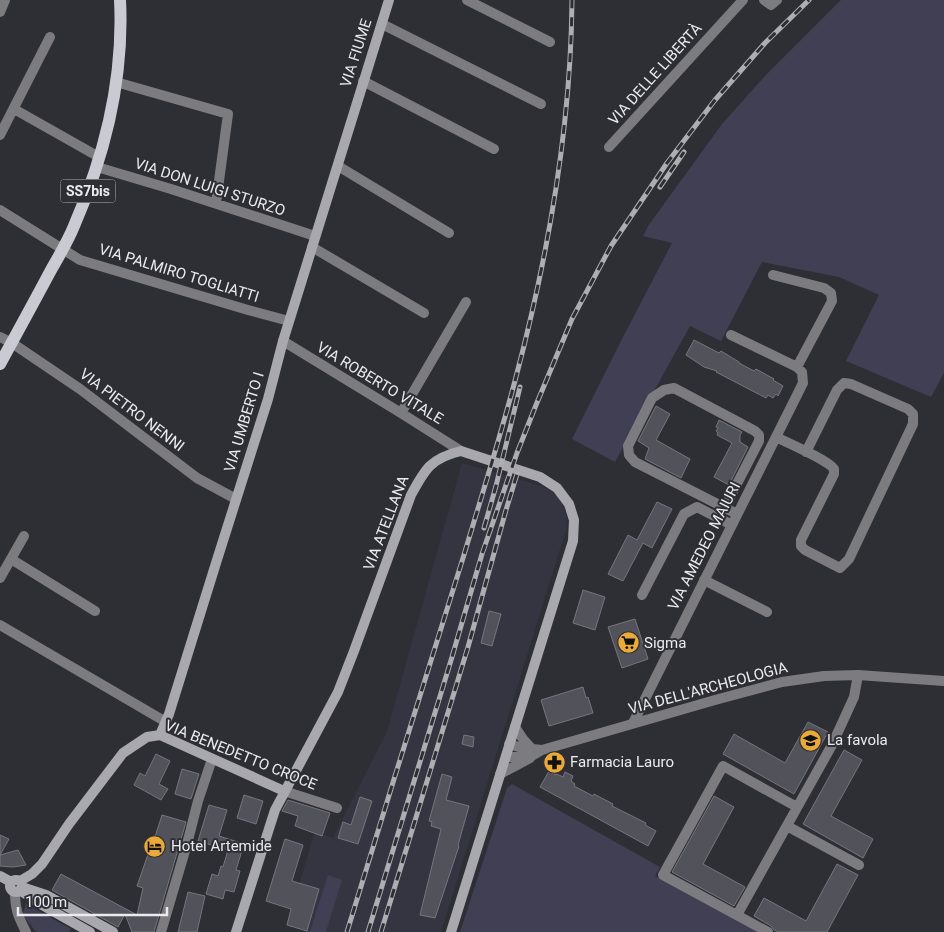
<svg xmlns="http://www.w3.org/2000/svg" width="944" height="932" font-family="Roboto,sans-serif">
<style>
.built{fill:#353441}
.green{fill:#403f53}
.building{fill:#52525a;stroke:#76757e}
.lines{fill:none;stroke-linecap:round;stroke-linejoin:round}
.minor{stroke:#7c7c80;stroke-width:10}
.tertiary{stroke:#7c7c80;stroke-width:10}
.secondary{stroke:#a8a8ae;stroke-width:10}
.primary{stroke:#cacad2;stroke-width:12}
.rail-casing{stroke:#adadb2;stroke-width:5}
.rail{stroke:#2e2e35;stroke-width:3;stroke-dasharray:9;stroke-linecap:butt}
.labels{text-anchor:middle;stroke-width:4;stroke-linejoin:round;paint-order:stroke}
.shield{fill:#2e2e35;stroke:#b2b2b7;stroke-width:1}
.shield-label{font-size:14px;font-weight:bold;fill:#eaeaef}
.street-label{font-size:15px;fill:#eaeaef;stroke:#2e2e35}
.poi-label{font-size:15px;fill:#eaeaef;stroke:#2e2e35;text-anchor:start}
</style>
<rect width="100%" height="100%" fill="#2e2e35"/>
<path class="built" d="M462 463 542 486 553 492 564 506 567 519 566 530 441 932H306V931L287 925 315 831 333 838 387 731Z"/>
<path class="green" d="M841 0H944V373L931 397 846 361 879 295 839 277 762 262 721 341 690 326 615 462 572 439 623 337 672 243 643 236 648 226 722 124 765 76Z
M512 784 660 867 655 876 759 932H460L507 788Z
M328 875 342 880 326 932H306L307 931H310Z
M26 904 71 929 69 932H36L25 918 23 913Z"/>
<path class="building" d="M694 340 719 353 721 351 739 362V363L754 371 756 369 774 379 773 380 783 386 778 396 776 394 773 398 768 395 766 398 716 372 717 371 704 367 686 355Z
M656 406 670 414 656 440 690 459 681 478 645 459 649 448 638 441Z
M719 420 742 432 740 435V442L748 447 729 485 714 477 732 443 717 435 718 433 716 431 718 428 716 427Z
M657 502 672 509 652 548 643 543 623 581 608 574 628 535 637 540Z
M583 590 605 597 595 630 573 623Z
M489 611 501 614 492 646 481 643Z
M635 619 648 659 622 668 608 627Z
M583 687 586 698 588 697 593 713 549 726 541 700Z
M808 722 828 732 794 794 723 754 734 734 785 763Z
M464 735 474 737 473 747 462 744Z
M844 750 862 760 831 816 873 839 863 858 803 824Z
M156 754 170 761 159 784 168 789 161 800 134 785 140 773 145 776Z
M182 769 199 774 191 799 175 794Z
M549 771 556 775 557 774 563 777 565 772 573 776 571 781 575 784 574 786 593 796 594 794 613 804 612 806 646 823 645 825 656 831 648 846 540 787Z
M442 774 452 777 446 800 469 806 458 845 459 846 435 918 420 915 441 829 431 826 432 822 429 821Z
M244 795 263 801 256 824 237 818Z
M714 796 734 807 703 864 745 887 734 906 672 872Z
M360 797 372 801 358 844 338 838 343 822 351 825Z
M288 800 330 813 322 836 295 826 298 816 282 811Z
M209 805 227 810 219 836 244 844 236 870 240 871 234 892 225 890 223 899 206 894 212 874 218 876 221 866 223 867 228 850 198 841Z
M162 815 186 822 154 932H132L125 914 118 927 52 890 61 874 137 915 143 888 137 886 153 840H154Z
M0 835 9 839 0 855 18 850 26 865 13 867 0 866Z
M285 839 303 845 292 881 319 889 307 931 287 925 291 909 266 901Z
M837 864 858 875 827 932H778L774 930 771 926 754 916 764 898 806 921Z
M188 892 205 896 197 932H178Z"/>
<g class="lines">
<path class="minor" d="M467 0 550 42
M764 0 771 5 777 0
M0 12 5 0
M382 24 541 104
M363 81 494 149
M116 82 228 114 216 203
M14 109 99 157
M0 135 50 37
M609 147 743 0
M338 166 449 233
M97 167 171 189 315 236
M0 210 80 260 248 310 289 321
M312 247 424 313
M773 275 824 288 831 293 832 301 797 367
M0 337 12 343 80 389 197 478 236 499
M283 341 401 413 461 451
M401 413 466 302
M776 437C788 443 828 460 834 469V474L801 540V546L805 550 840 568 849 559 913 424V414L908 409 851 384 844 383 837 390 806 452
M725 507 759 441V435L755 431 674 388 664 390 652 398 628 446 629 455 635 462 737 514
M11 559 95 611
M0 578 24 536
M704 580 767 612
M642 595 684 514 697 507 732 525
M0 625 166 722
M633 723 803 383 802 372 797 367 731 335
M284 791 337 808
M787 826 859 865
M15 891C15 910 18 916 26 932
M737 915 832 745 854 697 858 675
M161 932 187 844 198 801 212 759
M768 932 663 875 723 766 797 807"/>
<path class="tertiary" d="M515 727 523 739 532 749 542 750
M509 744 522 748 532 749
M506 757H530L542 750 715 700 782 682 824 676 858 675 944 681
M500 774 530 758"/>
<path class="secondary" d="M160 735 169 714 216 563 268 399 283 341 389 0
M0 876 11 882
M10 886a6 6 0 1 1 12 0a6 6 0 1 1-12 0Z
M20 881 32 874 42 864 69 824 123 753 147 737 160 735 284 791
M22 887 46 895 113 932
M20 890 42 905 90 932
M236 932 275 810 338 692 354 651 411 495C425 469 431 458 461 451L540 477 557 488 569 504 574 520 573 541 451 932"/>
<path class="primary" d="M0 364C17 333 34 302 51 270 59 256 68 241 74 226 105 155 124 78 120 0"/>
<defs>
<path id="rail" d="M660 187 684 152
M484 528 496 486 520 387
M347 932C385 807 424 683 463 558 481 498 500 438 516 377 548 256 571 125 572 0
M368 932 452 657 482 554 517 453 536 405 572 319 611 246 667 163 715 100 765 43 809 0
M381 932 468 647 506 510 517 474"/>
</defs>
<use href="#rail" class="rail-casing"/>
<use href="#rail" class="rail"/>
</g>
<defs>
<symbol id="supermarket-disc" viewBox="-11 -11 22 22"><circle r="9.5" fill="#eaaa39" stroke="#2e2e35"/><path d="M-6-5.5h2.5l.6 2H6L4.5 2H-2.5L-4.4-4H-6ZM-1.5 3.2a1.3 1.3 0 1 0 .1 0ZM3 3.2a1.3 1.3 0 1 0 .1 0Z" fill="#111"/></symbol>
<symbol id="school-disc" viewBox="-11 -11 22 22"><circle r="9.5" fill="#eaaa39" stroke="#2e2e35"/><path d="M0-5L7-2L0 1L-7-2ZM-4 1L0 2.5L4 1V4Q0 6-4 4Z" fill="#111"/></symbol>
<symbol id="pharmacy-disc" viewBox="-11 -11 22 22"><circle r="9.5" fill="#eaaa39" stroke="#2e2e35"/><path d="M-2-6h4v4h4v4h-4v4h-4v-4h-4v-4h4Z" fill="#111"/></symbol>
<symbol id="hotel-disc" viewBox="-11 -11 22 22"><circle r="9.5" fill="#eaaa39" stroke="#2e2e35"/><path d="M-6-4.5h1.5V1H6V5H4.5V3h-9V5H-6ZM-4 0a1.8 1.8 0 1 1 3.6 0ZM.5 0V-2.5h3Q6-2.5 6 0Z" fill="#111"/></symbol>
</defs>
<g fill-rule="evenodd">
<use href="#supermarket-disc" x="616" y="630" width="25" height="25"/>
<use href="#school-disc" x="798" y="728" width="25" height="25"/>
<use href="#pharmacy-disc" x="542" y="750" width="25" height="25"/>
<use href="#hotel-disc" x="142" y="834" width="25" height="25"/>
</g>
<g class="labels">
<rect class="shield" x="60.5" y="179.5" width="55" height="23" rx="4"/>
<g class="shield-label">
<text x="88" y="196">SS7bis</text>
</g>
<g class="street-label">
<text transform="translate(356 53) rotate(-72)" y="5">VIA FIUME</text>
<text transform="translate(655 74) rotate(-48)" y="5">VIA DELLE LIBERTÀ</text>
<text transform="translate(210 187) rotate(18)" y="5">VIA DON LUIGI STURZO</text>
<text transform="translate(179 273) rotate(17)" y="5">VIA PALMIRO TOGLIATTI</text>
<text transform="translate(380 383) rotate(31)" y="5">VIA ROBERTO VITALE</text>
<text transform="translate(132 410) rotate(37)" y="5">VIA PIETRO NENNI</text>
<text transform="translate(244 422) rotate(-73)" y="5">VIA UMBERTO I</text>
<text transform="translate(386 523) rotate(-69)" y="5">VIA ATELLANA</text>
<text transform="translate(704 546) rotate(-63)" y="5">VIA AMEDEO MAIURI</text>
<text transform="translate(708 688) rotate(-15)" y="5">VIA DELL'ARCHEOLOGIA</text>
<text transform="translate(241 755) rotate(22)" y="5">VIA BENEDETTO CROCE</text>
</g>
<g class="poi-label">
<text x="644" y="648">Sigma</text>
<text x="827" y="745">La favola</text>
<text x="570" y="767">Farmacia Lauro</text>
<text x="171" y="851">Hotel Artemide</text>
</g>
</g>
<path d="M18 907v8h149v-8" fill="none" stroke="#eaeaef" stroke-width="2.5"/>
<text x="25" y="907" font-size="15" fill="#eaeaef" stroke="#2e2e35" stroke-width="4" paint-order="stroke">100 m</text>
</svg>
